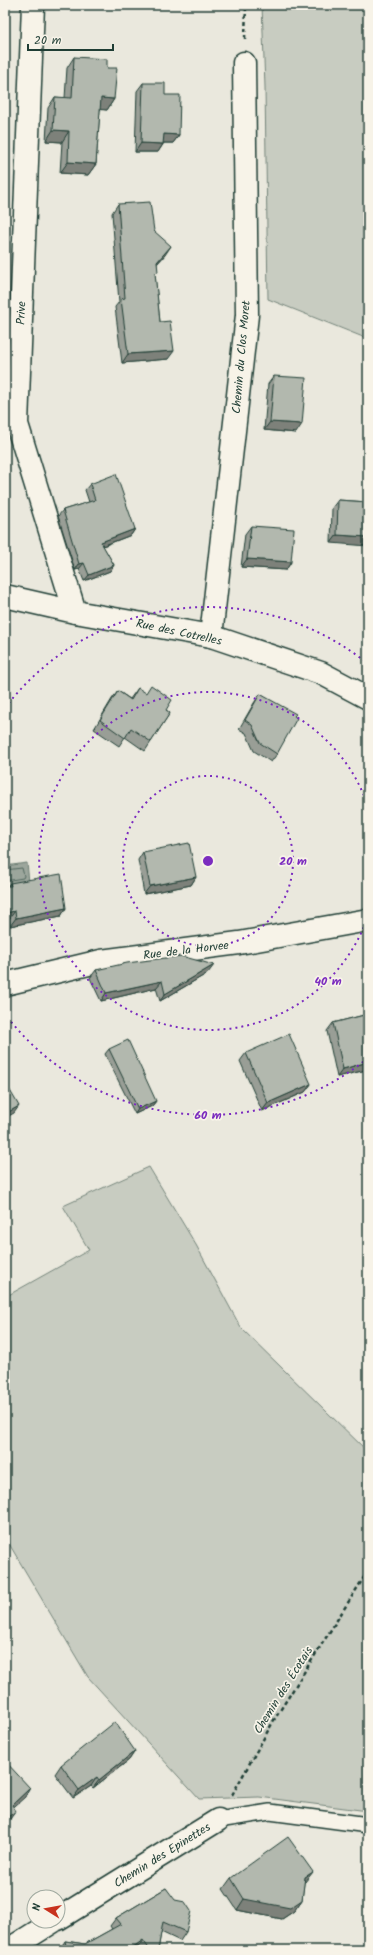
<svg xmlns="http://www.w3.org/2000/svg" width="373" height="1955" font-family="Kalam,sans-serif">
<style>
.green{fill:#c8ccc1;stroke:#74847a}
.water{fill:#9ca69c;stroke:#6a7c72}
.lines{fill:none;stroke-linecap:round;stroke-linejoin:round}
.shore{stroke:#51675e;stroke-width:1}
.lane-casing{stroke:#1f3d34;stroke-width:18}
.street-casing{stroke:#1f3d34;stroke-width:25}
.secondary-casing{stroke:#1f3d34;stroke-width:25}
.path{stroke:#1f3d34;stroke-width:2.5;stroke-dasharray:4 3;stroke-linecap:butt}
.lane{stroke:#f7f3e8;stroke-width:15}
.street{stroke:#f7f3e8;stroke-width:22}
.secondary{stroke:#f7f3e8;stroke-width:22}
.wall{fill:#999e96;stroke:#1f3d34}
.shaded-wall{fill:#7d817a;stroke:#1f3d34}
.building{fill:#b2b8ae;stroke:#1f3d34}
.ring{fill:none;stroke:#7b2cbf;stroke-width:2;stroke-dasharray:2 4}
.labels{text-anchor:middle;stroke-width:3.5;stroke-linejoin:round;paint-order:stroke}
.street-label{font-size:12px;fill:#1f3d34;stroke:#f7f3e8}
.centre{fill:#7b2cbf;stroke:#f7f3e8;stroke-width:2}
.ring-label{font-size:12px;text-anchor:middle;font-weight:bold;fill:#7b2cbf;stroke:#f7f3e8;stroke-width:3.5;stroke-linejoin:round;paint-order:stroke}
</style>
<rect width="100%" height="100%" fill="#eae8dd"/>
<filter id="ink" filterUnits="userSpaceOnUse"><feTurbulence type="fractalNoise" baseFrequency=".025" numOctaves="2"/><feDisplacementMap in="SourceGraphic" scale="8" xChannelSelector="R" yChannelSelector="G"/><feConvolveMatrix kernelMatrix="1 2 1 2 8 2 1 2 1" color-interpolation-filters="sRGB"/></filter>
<g filter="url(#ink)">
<path class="green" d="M262 5H368V339L268 299 265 87Z
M149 1167 196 1245 241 1328 368 1452V1811L259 1797 199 1799 88 1677 5 1537V1297L89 1250 63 1206Z"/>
<path class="water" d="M27 863 29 882 5 885V866Z"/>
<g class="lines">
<path class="shore" d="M5 870 22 868 24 876 23 878 5 881"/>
<defs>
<path id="lane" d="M218 1820 270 1812 368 1825"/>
<path id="street" d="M33 5 17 424 75 612
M211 636 247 315 244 63
M5 984 101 961 239 943 368 920
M58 1919 218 1820
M8 1950 54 1921"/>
<path id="secondary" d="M5 596 75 612 211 636 321 673 368 698"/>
</defs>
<use href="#lane" class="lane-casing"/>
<use href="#street" class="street-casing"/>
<use href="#secondary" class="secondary-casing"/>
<path class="path" d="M245 39 246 5
M232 1795 274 1720 368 1571"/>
<use href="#lane" class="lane"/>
<use href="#street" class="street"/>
<use href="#secondary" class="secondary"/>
</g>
<path class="wall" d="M74 57 107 68 114 99 107 110 100 109 96 164 88 175 60 173 62 142 46 141 48 108 55 97 65 98 67 68Z
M143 83 165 95 179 135 173 143H164L158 152H135L137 91Z
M118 204 154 231 165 255 157 264 155 276 160 322 168 359 122 363 115 307 119 302 112 213Z
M274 376 296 433 264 430 268 384Z
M90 484 135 529 131 535 103 546 114 565 110 571 84 581 79 569 75 570 58 516 63 510 89 502 85 490Z
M338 500 368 502 331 543 332 508Z
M251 526 291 562 286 570 241 567 245 534Z
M138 688 170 713 145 751 125 737 119 746 94 729 112 699 118 691 130 699Z
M260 694 294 716 277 754 271 762 254 751 246 733 239 729 254 703Z
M368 806V816L366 808Z
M143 852 196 877 191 885 144 894 138 860Z
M10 883 66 908 61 916 10 926 9 919 8 886Z
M96 970 208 973 160 1001 156 988 101 1001 90 978Z
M368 1014V1067L366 1070 337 1077 327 1031 333 1023Z
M109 1049 156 1101 152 1106 135 1114 105 1054Z
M246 1053 311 1084 305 1092 262 1111 240 1061Z
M135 1751 129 1760 93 1788 91 1786 73 1798 55 1774 61 1765Z
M231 1878 305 1882 304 1883 302 1900 294 1911 282 1919 237 1910 223 1889Z
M166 1888 186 1932 180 1941 161 1932 158 1950H138L137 1949 136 1950H59L65 1941 85 1944 112 1929 110 1926 116 1918Z"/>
<path class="shaded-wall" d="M101 98 114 99 107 110 93 109Z
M53 130 69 131 62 142 46 141Z
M164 134 179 135 173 143H158Z
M141 143 163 144 158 152H135Z
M68 162 96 164 88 175 60 173Z
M171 246 165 255 151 270 157 262Z
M174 351 168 359 122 363 128 354Z
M270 422 302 424 296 433 264 430Z
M135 529 131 535 97 548 101 542Z
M337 535 368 537V546L331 543Z
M247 559 291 562 286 570 241 567Z
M84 563 79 569 75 570 79 564Z
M114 565 110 571 84 581 89 575Z
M196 877 191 885 144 894 150 886Z
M66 908 61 916 10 926 16 918Z
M15 911 9 919 5 920V913Z
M214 965 208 973 160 1001 165 994Z
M162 981 156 988 101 1001 106 993Z
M368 1062V1067L366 1070 337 1077 343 1069Z
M311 1084 305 1092 262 1111 268 1103Z
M156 1101 152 1106 135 1114 138 1109Z
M19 1106 14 1113 5 1118V1114Z
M135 1751 129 1760 93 1788 99 1780Z
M97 1777 91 1786 73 1798 79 1790Z
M30 1788 25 1797 6 1814 12 1805Z
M16 1811 10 1819 5 1823V1819Z
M313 1872 305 1882 298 1888 305 1877Z
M244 1899 302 1900 294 1911 282 1919 237 1910Z
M143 1940 137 1949 136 1950H129Z"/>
<path class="building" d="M74 57 107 59V68H117L114 99 101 98 96 164 68 162 69 131 53 130 55 97 72 98Z
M143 83H165V95H180L179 135 164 134 163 144 141 143Z
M150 202 154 231 171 246 157 262 158 272 155 273 160 322 170 321 174 351 128 354 121 299 125 298 118 204Z
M274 376 306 378 302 424 270 422Z
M116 474 135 529 101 542 114 565 89 575 84 563 79 564 63 510 95 500 90 484Z
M338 500 368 502V537L337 535Z
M251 526 294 529 291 562 247 559Z
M151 685 172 700 166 710 170 713 151 742 131 728 125 738 100 720 118 691 131 700 138 688 146 693Z
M260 694 296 714 294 716 297 718 277 754 260 743 252 725 245 720Z
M189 843 196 877 150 886 143 852Z
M61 874 66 908 16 918 15 911 5 913V886H11L10 883Z
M181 956 214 965 165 994 162 981 106 993 96 970 127 963Z
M368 1014V1062L343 1069 333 1023Z
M289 1034 311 1084 268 1103 246 1053Z
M128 1040 156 1101 138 1109 109 1049Z
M5 1082 19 1106 5 1114Z
M115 1722 135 1751 99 1780 97 1777 79 1790 61 1765Z
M5 1761 30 1788 12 1805 16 1811 5 1819Z
M288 1837 313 1872 305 1877 302 1900 290 1908 244 1899 231 1878Z
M166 1888 175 1900 185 1902 191 1911 186 1932 163 1922 158 1950H150L143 1940 129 1950H67L65 1941 85 1944 121 1924 116 1918Z"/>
</g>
<g class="ring">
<circle cx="208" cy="861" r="85"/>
<path d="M368 916A169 169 0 1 1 368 806"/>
<path d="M368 1058A254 254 0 0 1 5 1014M5 708A254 254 0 0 1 368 664"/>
</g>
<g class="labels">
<g class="street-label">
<text transform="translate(21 313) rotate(-88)" y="4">Prive</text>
<text transform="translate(241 357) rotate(-85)" y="4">Chemin du Clos Moret</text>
<text transform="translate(179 632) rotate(12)" y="4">Rue des Cotrelles</text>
<text transform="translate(186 950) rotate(-7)" y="4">Rue de la Horvee</text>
<text transform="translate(283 1690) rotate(-58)" y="4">Chemin des Écotais</text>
<text transform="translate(162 1855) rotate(-32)" y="4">Chemin des Epinettes</text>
</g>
</g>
<circle cx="208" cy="861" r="6" class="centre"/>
<g class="ring-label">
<text x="293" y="865">20 m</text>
<text x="328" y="985">40 m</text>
<text x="208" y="1119">60 m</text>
</g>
<rect width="373" height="1955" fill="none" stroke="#f7f3e8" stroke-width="20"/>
<rect x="10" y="10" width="353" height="1935" fill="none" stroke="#1f3d34" stroke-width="1.5" filter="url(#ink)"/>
<g transform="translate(46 1909) rotate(281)"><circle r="19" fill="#f7f3e8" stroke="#a1aaa0"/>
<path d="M0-3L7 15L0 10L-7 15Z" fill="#c8321e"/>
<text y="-6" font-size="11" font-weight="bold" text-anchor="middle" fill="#1f3d34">N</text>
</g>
<path d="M28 44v6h85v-6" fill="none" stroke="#1f3d34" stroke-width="2"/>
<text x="34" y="44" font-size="12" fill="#1f3d34" stroke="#f7f3e8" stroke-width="3" paint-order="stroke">20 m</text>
</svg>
